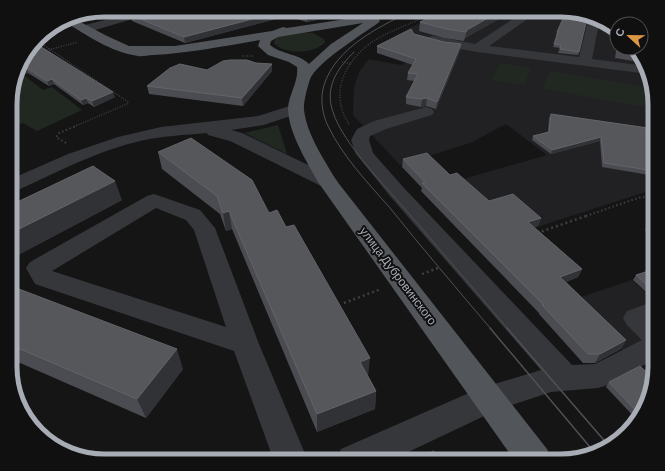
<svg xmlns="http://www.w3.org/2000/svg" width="665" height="471" font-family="Barlow,sans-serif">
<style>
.built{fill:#212123}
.green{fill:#212821}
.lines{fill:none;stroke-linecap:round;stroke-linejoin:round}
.path-far3{stroke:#3c3e42;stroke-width:1.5;stroke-dasharray:1 1.5;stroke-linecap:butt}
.path-far2{stroke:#3c3e42;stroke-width:2;stroke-dasharray:1.5 2.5;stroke-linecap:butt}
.path-far1{stroke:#3c3e42;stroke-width:2.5;stroke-dasharray:2 3;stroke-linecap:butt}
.path{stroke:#3c3e42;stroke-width:3.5;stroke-dasharray:2.5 4;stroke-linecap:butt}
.minor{fill:#36373b;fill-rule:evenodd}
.major{fill:#525559;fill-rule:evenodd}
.tram-far1{stroke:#4f5155;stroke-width:1}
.tram{stroke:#4f5155;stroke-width:1.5}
.wall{fill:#4b4c51}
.shaded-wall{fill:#313235}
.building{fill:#55575b;stroke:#626469}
.labels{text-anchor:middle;stroke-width:4;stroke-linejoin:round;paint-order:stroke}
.street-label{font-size:12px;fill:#a8adb5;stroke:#101011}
.rim{fill:none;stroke:#a8adb5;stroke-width:5}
</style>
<rect width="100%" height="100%" fill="#151516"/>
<path class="built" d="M556 10 575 14 617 29V48L645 62 655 98V189L475 247 421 191 547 155 506 124 470 143 400 165 353 115 354 87 359 72 369 59 401 65 435 46 396 35 444 11Z
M632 280 655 301V338L629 356 572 300Z"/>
<path class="green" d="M301 32 313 33 324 39 325 42C316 54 284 55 274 43L275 39 278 36Z
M500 63 531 68 524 85 491 80Z
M549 71 651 88V108L543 89Z
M25 76 43 90 52 87 82 110 37 131 23 123 11 128V92L15 79Z
M278 125 287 154 244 133Z"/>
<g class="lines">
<path class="path-far3" d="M36 40 128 102 127 104 73 127
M44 51 78 42
M242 56H253
M342 62 352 64
M349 124C328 92 346 59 375 40 395 28 417 22 437 11"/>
<path class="path-far2" d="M66 143 56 137 59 133 76 126
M586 216 638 198 655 195"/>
<path class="path-far1" d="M537 233 589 215
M422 274 438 268
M344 303 381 289"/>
<path class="path" d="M432 451 438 461"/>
<path class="minor" d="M537 10 536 13 489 46 579 57 588 21 547 12 546 10H567L599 23 592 59 646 66 648 74 477 52 433 44 429 43 427 40 429 37 433 36 475 44 525 11Z
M144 14 143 16 85 33 81 32 79 29 81 26 124 15Z
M296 104 302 106 304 109 302 112 264 125 231 130 242 133 335 178 338 182 335 186 328 188 321 186 230 141 208 135 207 133C184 135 162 136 140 141 97 151 57 172 18 190L11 192V179L68 154 118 137 161 127 258 116Z
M426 107 432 109 434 112 432 115 386 129 370 136 369 140 373 153 404 188 572 365 595 364 642 340 627 325 623 318 627 311 655 301V359L608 385 598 388 551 392 497 410 389 461H336L341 449 478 389 541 370 390 196 356 154 351 140 357 129 374 121Z
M154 194 200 210 215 228 259 344 308 461H274L234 351 35 284 26 268 30 262 147 196ZM156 208 186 220 194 230 226 327 52 271Z"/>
<path class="major" d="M379 12 394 13 392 15 379 19 380 21 378 23C361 35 321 60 311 77 308 84 303 103 304 110 307 135 324 159 336 180L547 449 552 461H515L318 182C307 162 288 132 288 108 289 94 299 81 297 67L289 62 268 55 258 46 260 40C224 46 189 53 153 55 147 55 143 57 138 56 110 52 87 35 63 21L71 17 107 36 129 46H175L272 31 283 27 287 28 366 16ZM363 23 331 44 309 64C298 53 282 55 270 45L271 41 278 37Z"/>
<path class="tram-far1" d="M409 12C377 28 336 48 324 85 320 98 322 114 328 126 343 157 368 183 390 208 423 249 457 289 491 329
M354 52C339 67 327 83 331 105 338 139 382 182 405 209 439 249 474 289 508 329"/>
<path class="tram" d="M490 328 595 453
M507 328 609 446"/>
</g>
<path class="wall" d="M513 11 465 38 464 41 444 38 419 31 420 22Z
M334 12 316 20 307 22 287 16 185 43 132 21 131 15Z
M565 14 579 52 578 55 558 53 560 48 553 47 557 35H556L557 32Z
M414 34 444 42 461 44 460 51 436 109 426 106 421 107 406 104V97L415 81 407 80 408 73 413 65 377 53V46Z
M617 44V48H633L645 63 615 58Z
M23 57 115 97 94 107 88 103 83 105 54 84 49 86 28 73 16 77Z
M256 63 272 64V71L243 106 149 94 147 86 207 70Z
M551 114 655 129V176L602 167 600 141 551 154 532 140 533 136 548 132 549 118Z
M158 152 269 213 368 376 376 391 375 409 317 432 232 229 226 231 220 214 162 169Z
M403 159 450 175 489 201 541 218 538 226 534 227 582 269 578 277 566 282 626 340 621 349 595 363H583L539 314V313L421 191 422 188 402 167Z
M122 200 20 254 11 246V205Z
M655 216V237L645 230 651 217Z
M655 269V300L633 280 636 275Z
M11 286 183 369 146 418 11 359Z
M653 378 637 420 606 387 609 382Z"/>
<path class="shaded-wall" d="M500 11H513L465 38 464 41 467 30Z
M334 12 316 20 307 22V16L318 13Z
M275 13H286L287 16 185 43 184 37Z
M461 44 460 51 436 109 437 102Z
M272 64V71L243 106 242 98Z
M27 68 28 73 16 77 18 71Z
M52 79 54 84 49 86 47 81Z
M113 92 115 97 94 107 92 101Z
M86 98 88 103 83 105 81 100Z
M427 98 426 106 421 107 422 99Z
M601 137 600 141 551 154 552 150Z
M115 181 122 200 20 254 11 238V233Z
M229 211 232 229 226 231 223 213Z
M541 218 538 226 525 230 528 222Z
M582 269 578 277 556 286 560 277Z
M626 340 621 349 595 363 600 354Z
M177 349 183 369 146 418 137 399Z
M370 358 368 377 360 362Z
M376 391 375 409 317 432V414Z"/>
<path class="building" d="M442 11H500L467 30 466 32 446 29 420 22Z
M275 13 184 37 131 15H132Z
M295 13H318L307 16Z
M565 14 587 19 579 52 560 49 561 45 554 44 558 32H557Z
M411 29 414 34 444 42 461 44 437 102 427 98 422 99 406 97 418 74 408 73 416 59 377 46Z
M35 43 113 92 92 101 86 98 81 100 52 79 47 81 27 68 18 71 23 57Z
M619 48H633L636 51 619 49Z
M230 60H247L256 63 272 64 242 98 147 86 170 68 180 64 207 70 223 61Z
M551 114 655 129V171L604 163 601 137 552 150 533 136 549 132Z
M191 138 252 180 269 213 277 210 286 227 294 225 370 358 360 362 376 391 317 414 229 211 223 213 217 196 158 152Z
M427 153 450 175 457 173 489 201 513 194 541 218 528 222 582 269 560 277 626 340 600 354H588L542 305H544L422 183 425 182 403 159Z
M93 166 115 181 11 233V205Z
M655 216V219L651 217Z
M655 269V292L636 275Z
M11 286 177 349 137 399 11 345Z
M640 366 653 378 639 414 609 382Z
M416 457 418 461H407Z"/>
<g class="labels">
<g class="street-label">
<text transform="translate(398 276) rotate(53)" y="4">улица Дубровинского</text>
</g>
</g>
<path d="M0 0H665V471H0ZM104 17H561A87 87 0 0 1 648 104V367A87 87 0 0 1 561 454H104A87 87 0 0 1 17 367V104A87 87 0 0 1 104 17Z" fill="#101011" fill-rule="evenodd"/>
<path class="rim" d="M104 17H561A87 87 0 0 1 648 104V367A87 87 0 0 1 561 454H104A87 87 0 0 1 17 367V104A87 87 0 0 1 104 17Z"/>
<g transform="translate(629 36) rotate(292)"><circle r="19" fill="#101011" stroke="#4d4f53"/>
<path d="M0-3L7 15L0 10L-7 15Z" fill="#de9745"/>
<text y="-6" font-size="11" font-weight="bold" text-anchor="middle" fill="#a8adb5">С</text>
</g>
</svg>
